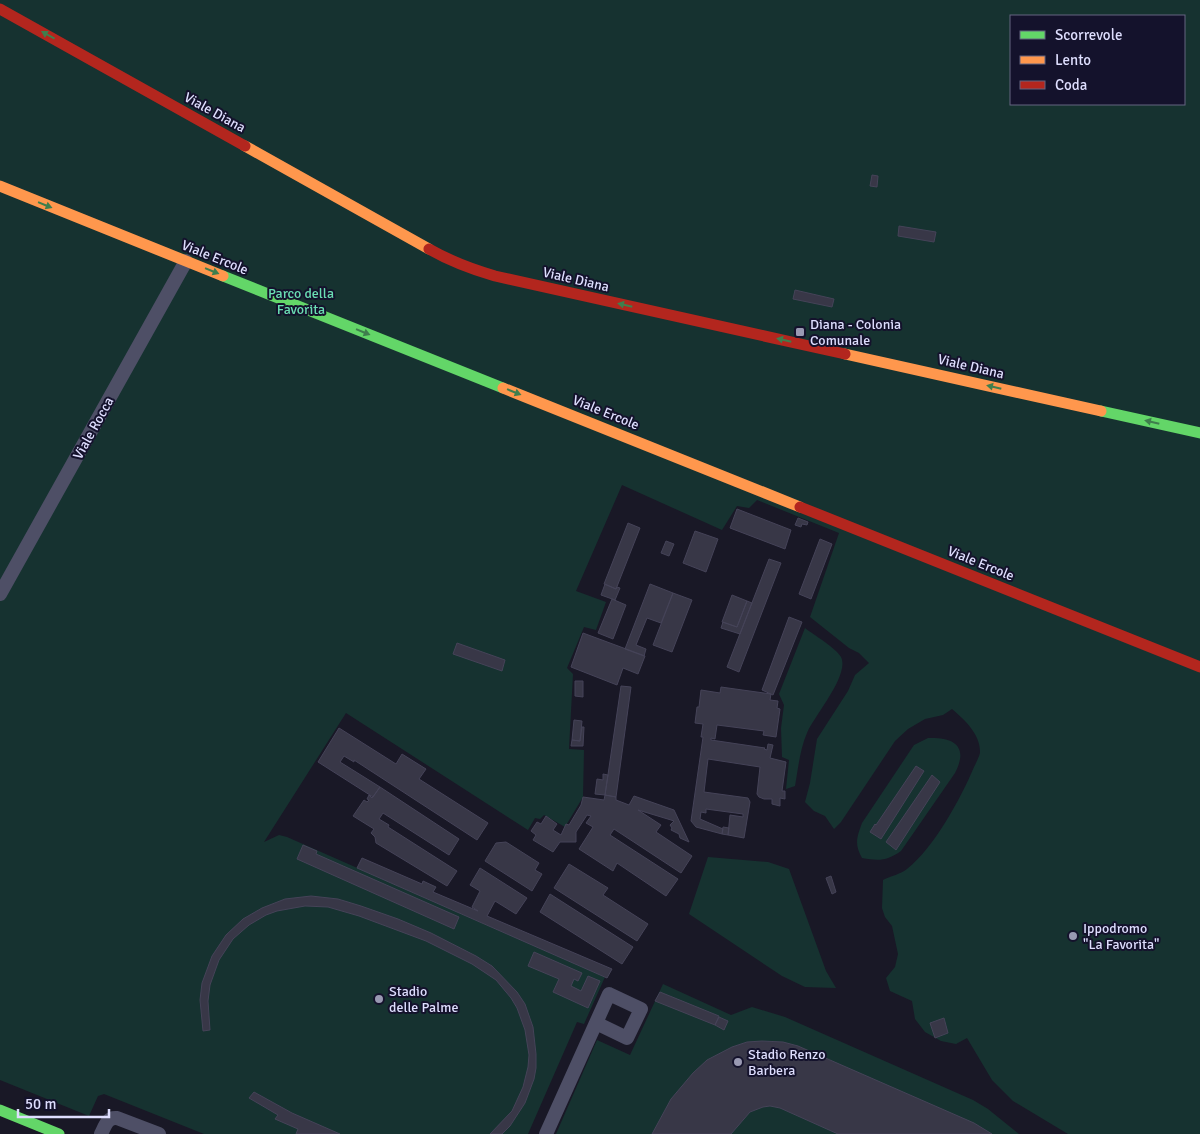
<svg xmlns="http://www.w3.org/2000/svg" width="1200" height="1134" font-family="Signika,sans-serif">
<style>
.green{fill:#163230;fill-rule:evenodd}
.building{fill:#383747;stroke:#454358}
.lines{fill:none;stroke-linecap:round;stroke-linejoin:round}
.street{stroke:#4e4f66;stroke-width:14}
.fast{stroke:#63d668;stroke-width:11}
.slow{stroke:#ff974d;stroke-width:11}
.jam{stroke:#b3261e;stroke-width:11}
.oneway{fill:#3f7e4d}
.poi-dot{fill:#9999b2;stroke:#14122c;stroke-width:2}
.labels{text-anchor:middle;stroke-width:4;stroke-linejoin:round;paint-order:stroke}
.street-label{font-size:14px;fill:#dedefe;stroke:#14122c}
.park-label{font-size:14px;fill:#6adeb3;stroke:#14122c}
.poi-label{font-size:14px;fill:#dedefe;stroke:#14122c;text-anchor:start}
</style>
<rect width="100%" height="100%" fill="#191826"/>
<path class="green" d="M0 0H1200V1134H1068L1013 1101 992 1080 967 1038 956 1044 941 1041 925 1032 915 1019 912 1001 890 991 886 978 895 967 898 954 892 926 885 917 882 908 883 880C891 876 901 874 907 869 934 848 961 798 974 767 976 763 979 757 980 753 981 735 965 720 952 709L943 715 925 719 908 729 895 741 841 822 834 829 825 816 814 811 805 802 810 783 817 739 848 691 855 675 869 663 859 653 849 648 810 617 839 533 757 500 749 508 737 506 722 530 622 485 576 591 606 602 596 630 584 627 567 668 573 674 569 749 584 750 583 797 565 827 544 815 540 819 535 818 528 830 346 713 264 842 279 835 287 837 605 977 584 1024 577 1022 528 1134H204L104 1094 98 1096 89 1116 0 1080ZM1011 16H1184V104H1011Z
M805 628C814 635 836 648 841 657 850 675 814 716 807 733 800 749 798 769 795 786L786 789 789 760 782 757 781 728 784 705 779 694Z
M928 738C954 737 969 746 955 773L901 851C887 861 879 861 862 858 854 844 857 837 862 823L914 745Z
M708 857 768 862 789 869 826 971 836 988 805 987 782 976 689 914Z
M663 984 731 1015 752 1007 785 1017 973 1100 988 1109 1019 1134H556L597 1040 630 1055Z"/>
<path class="building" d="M872 175 878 176 877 187 870 186Z
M899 226 936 232 934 242 898 236Z
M795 290 834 299 832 307 793 299Z
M737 509 791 530 785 549 730 528Z
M798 518 808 522 807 525 802 524 801 527 795 525Z
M628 523 640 528 616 589 604 584Z
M695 531 718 539 706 572 683 563Z
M820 539 832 544 811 599 799 594Z
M666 541 674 544 669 556 661 553Z
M769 559 781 563 739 672 727 667Z
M605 584 616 589 617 587 620 588 615 600 601 595Z
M650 584 673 593 661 623 647 618 636 645 646 649 644 656 625 649Z
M673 593 692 600 672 652 653 645Z
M732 595 747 601 737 627 722 622Z
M612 599 626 605 613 639 598 633Z
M747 601 752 603 740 634 721 628 723 622 737 627Z
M789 617 802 622 773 695 762 690Z
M583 633 645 656 638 674 623 668 617 685 571 667Z
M457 643 505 660 502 671 453 654Z
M575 681H583V697L575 696Z
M621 686 631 687 616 797 605 795Z
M721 687 771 694 770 700 778 701 777 708 780 709 776 737 763 735 764 731 717 725 715 739 711 738V740L765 748 764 749 767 750 768 744 773 745 770 758 786 762 782 791H785V799L780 798V806L772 804V799H764L759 797 757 794 760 767 708 759 704 792 748 798 750 802 744 838 728 835 730 815 743 817V814L706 809V813L701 812 700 819 723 829 722 834 696 827 691 821 703 737H701L703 724 695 723 697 707H699L701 690 720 693Z
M574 720 582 721 580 741 572 740Z
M582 727H584L583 746H571L572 740 580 741Z
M339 728 396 764 402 754 426 769 419 779 488 823 477 840 354 760V762L344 756 340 762 380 787 373 797 318 762Z
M916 766 924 771 881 839 870 832 875 824 876 825Z
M603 774 608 775 605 795 595 794 597 779 603 780Z
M932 775 940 782 896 850 886 842Z
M380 787 459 839 449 855 383 813 379 819 389 825 388 827 457 871 447 886 376 843 375 837 371 833 374 829 353 816 364 800 367 802 369 800 367 799 369 795 372 798Z
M605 795 616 797V800L629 805 634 796 674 810 689 842 680 838 679 834 671 830 672 828 670 825 674 821 671 820 638 810 661 825 656 832 692 856 681 873 614 829 610 835 678 879 666 896 617 863 613 871 579 849 593 827 586 823 591 816 587 815 576 832V842H560L553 852 533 840 536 835 531 831 537 822 541 824 546 816 557 824 553 830 561 835 566 824 569 825 581 805 583 797 604 800Z
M723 827 729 828 728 835 722 834Z
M506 842 539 863 535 870 542 874 532 891 485 861 496 843Z
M303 845 317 851 316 854 459 917 454 929 297 859Z
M362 858 422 884 423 881 436 887 433 892 478 911 472 907 480 891 470 885 480 868 527 898 516 914 495 901 487 916 612 969 607 978 357 868Z
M569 864 608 888 603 895 648 924 637 941 554 888Z
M831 876 836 892 832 894 826 878Z
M550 894 633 947 622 964 540 912Z
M311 896 338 899 361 906 398 919 431 933 476 956 492 966 517 992 525 1004 533 1027 536 1054V1068L534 1079 525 1103 510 1126 502 1134H490L512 1111 523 1087 528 1067 529 1055 525 1030 517 1008 511 998 496 980 472 964 426 941 359 916 328 907 305 906 277 911 266 915 249 925 233 939 219 960 210 985 208 1001 210 1030 203 1031 200 1000 202 983 212 956 226 935 243 919 262 908 285 899Z
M534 952 582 973 578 981 574 979 571 986 581 991 588 976 600 981 588 1008 553 992 559 979 528 966Z
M660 992 719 1016 715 1025 655 1001Z
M719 1017 728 1021 724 1030 715 1025Z
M944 1018 948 1033 935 1038 930 1023Z
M762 1041 783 1042 798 1046 974 1123 992 1134H838L780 1108 770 1106 763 1107 750 1112 731 1134H652L671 1099 693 1073 707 1060 732 1047 747 1042Z
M254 1092 292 1113 340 1134H296L298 1129 275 1119 278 1115 249 1098Z"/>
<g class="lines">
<path class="street" d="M0 594 186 261
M101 1134C105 1126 107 1117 117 1118L159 1134
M546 1134 609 994 641 1009 627 1038 596 1023"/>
<path class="fast" d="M223 276 503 388
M1101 411 1200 433
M0 1110 59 1134"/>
<path class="slow" d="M245 146 429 249
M0 186 223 276
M845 354 1101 411
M503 388 800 507"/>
<path class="jam" d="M0 9 245 146
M429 249C450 261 471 269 495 276L845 354
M800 507 1200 667"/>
</g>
<defs><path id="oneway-solid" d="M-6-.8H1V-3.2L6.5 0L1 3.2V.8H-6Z" transform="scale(1.25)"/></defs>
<g class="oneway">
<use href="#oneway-solid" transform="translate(48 35) rotate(-151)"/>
<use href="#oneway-solid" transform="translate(45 205) rotate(22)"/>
<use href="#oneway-solid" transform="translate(212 271) rotate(22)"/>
<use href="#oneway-solid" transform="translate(625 305) rotate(-167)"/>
<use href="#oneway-solid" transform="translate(363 332) rotate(22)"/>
<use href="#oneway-solid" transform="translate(784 340) rotate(-167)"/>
<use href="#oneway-solid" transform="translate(994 387) rotate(-167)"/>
<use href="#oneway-solid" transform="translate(514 392) rotate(22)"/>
<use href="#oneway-solid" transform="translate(1152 422) rotate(-167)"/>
</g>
<g class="poi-dot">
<rect x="795" y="327" width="10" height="10" rx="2.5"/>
<circle cx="1073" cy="936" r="5"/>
<circle cx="379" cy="999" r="5"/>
<circle cx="738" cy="1062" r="5"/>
</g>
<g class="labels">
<g class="street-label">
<text transform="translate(215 112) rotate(29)" y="5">Viale Diana</text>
<text transform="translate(215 257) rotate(22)" y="5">Viale Ercole</text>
<text transform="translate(576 279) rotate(13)" y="5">Viale Diana</text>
<text transform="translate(971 366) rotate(13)" y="5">Viale Diana</text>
<text transform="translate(606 412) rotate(22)" y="5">Viale Ercole</text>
<text transform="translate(93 428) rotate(-61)" y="5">Viale Rocca</text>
<text transform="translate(981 563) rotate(22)" y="5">Viale Ercole</text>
</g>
<g class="park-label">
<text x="301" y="298">Parco della<tspan x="301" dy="16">Favorita</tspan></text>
</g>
<g class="poi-label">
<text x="810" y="329">Diana - Colonia<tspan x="810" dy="16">Comunale</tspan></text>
<text x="1083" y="933">Ippodromo<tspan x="1083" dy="16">"La Favorita"</tspan></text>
<text x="389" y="996">Stadio<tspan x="389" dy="16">delle Palme</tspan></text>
<text x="748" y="1059">Stadio Renzo<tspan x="748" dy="16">Barbera</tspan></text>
</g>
</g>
<rect x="1010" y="15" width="175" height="90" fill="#14122c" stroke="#656480"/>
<rect x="1020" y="31" width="25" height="8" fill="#63d668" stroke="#656480"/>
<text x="1055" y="40" font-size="15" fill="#dedefe">Scorrevole</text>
<rect x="1020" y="56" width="25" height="8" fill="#ff974d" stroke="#656480"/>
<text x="1055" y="65" font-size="15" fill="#dedefe">Lento</text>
<rect x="1020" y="81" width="25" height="8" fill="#b3261e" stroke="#656480"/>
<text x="1055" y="90" font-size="15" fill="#dedefe">Coda</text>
<path d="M18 1109v8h91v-8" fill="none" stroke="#dedefe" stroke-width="2.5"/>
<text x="25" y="1109" font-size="15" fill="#dedefe" stroke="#14122c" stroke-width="4" paint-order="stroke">50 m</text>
</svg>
